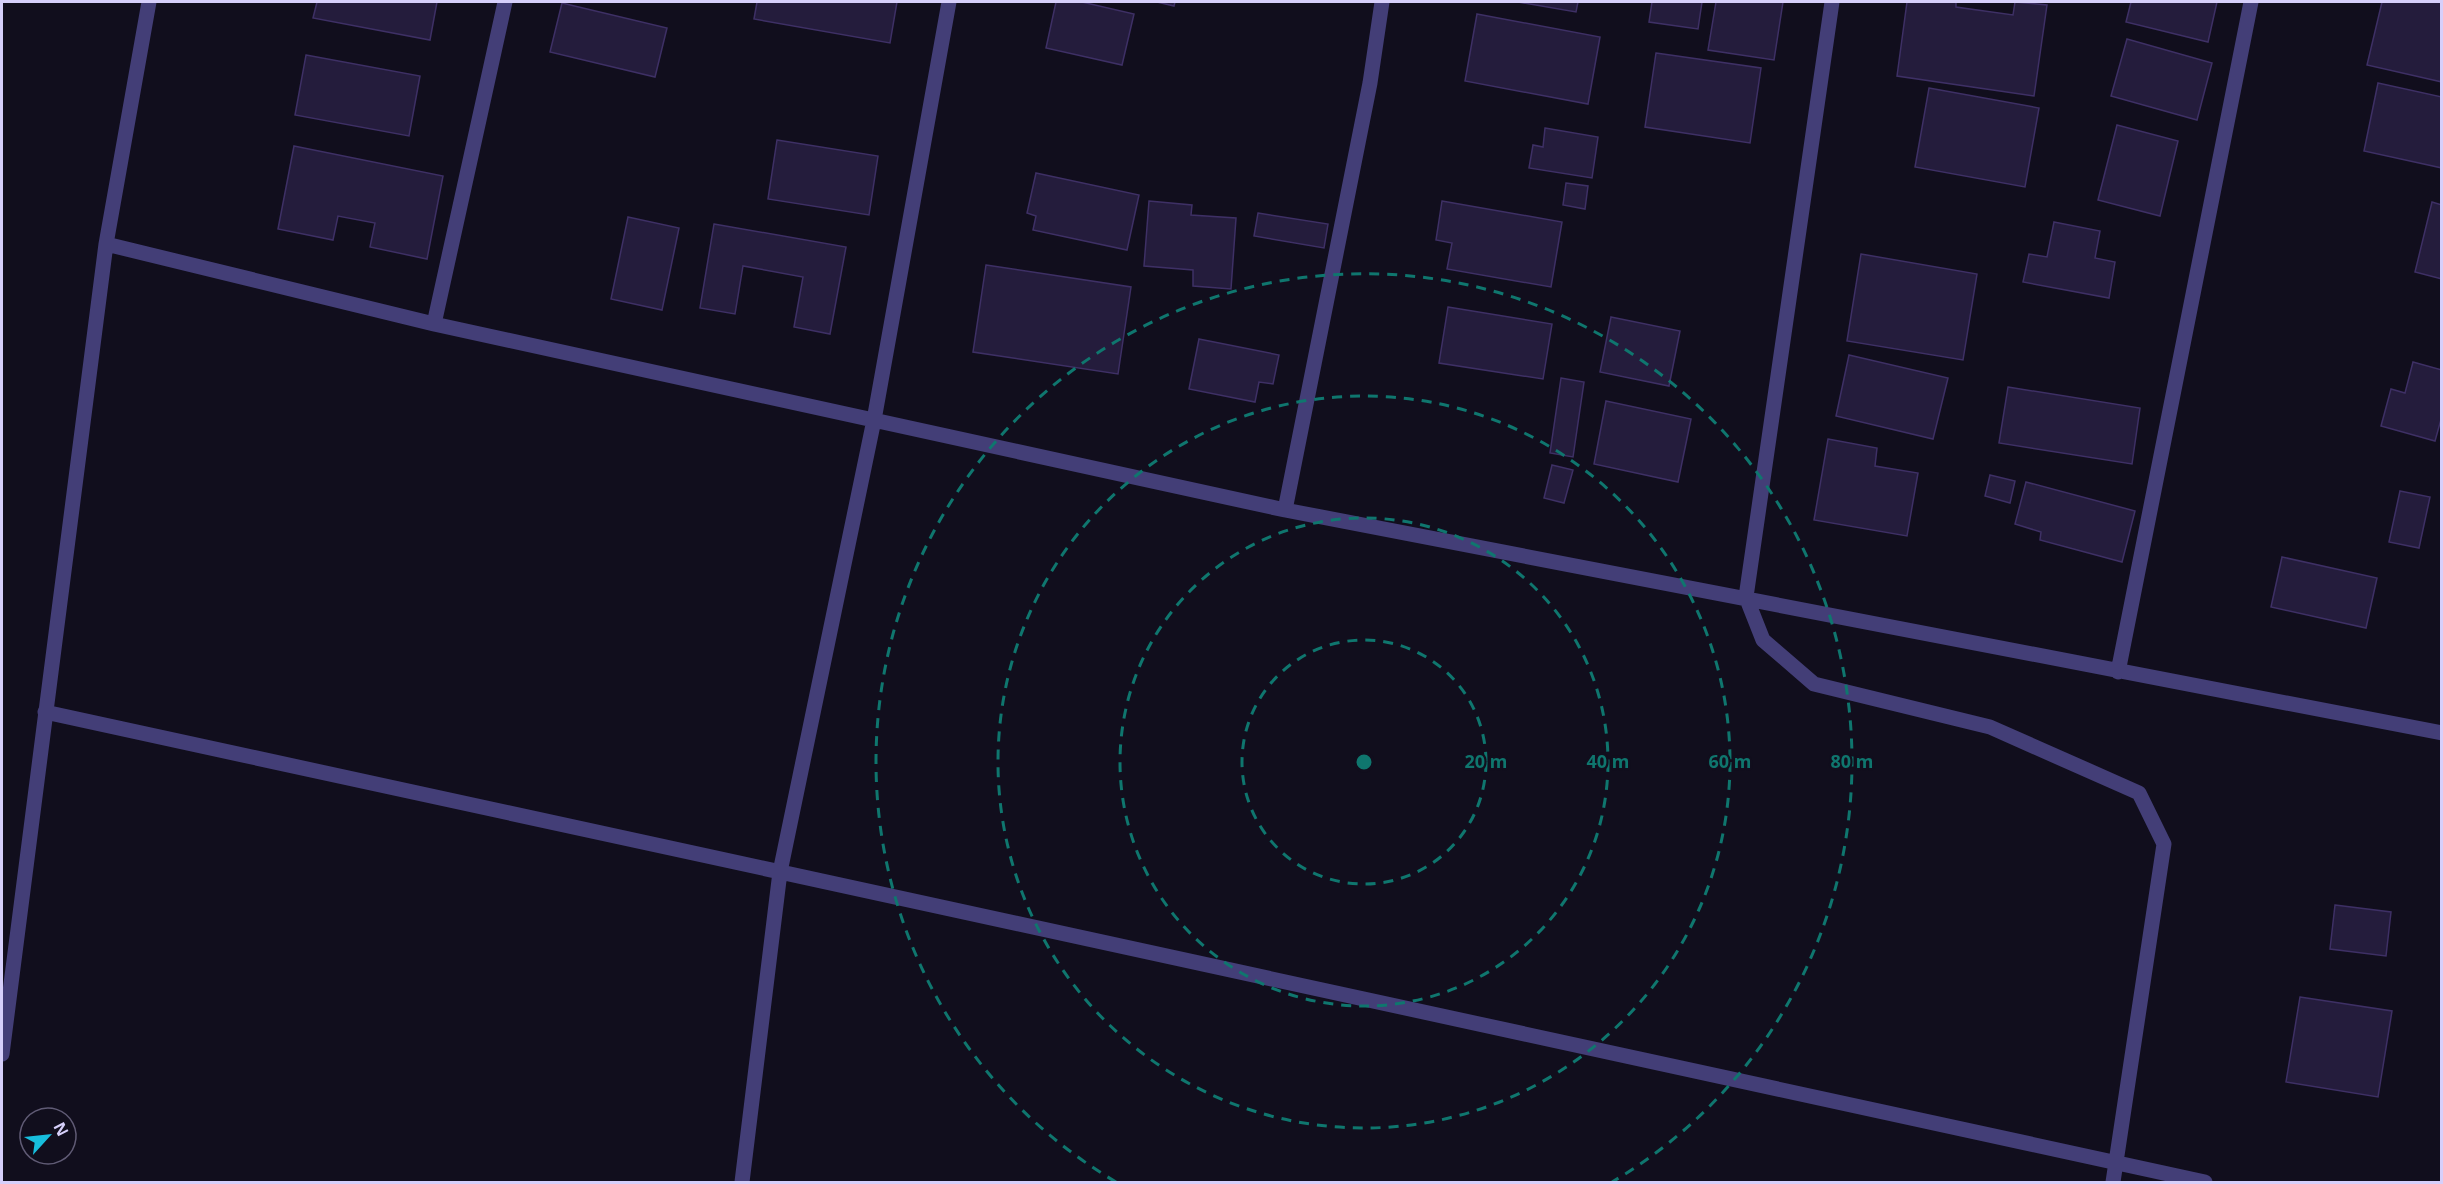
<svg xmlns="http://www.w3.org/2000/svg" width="2443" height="1184" font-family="'Noto Sans',sans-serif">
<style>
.building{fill:#241c3c;stroke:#3e3065;stroke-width:1.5}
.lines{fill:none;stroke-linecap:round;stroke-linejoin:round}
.minor{stroke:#433e77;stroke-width:15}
.ring{fill:none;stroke:#0f766e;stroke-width:3;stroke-dasharray:10 8}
.centre{fill:#0f766e;stroke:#110e1d;stroke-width:3}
.ring-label{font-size:18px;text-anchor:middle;font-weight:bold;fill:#0f766e;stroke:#110e1d;stroke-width:4.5;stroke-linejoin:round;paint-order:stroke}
</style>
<rect width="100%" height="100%" fill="#110e1d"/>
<path class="building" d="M317 2H437L430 40 313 18Z
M757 2H897L890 43 754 19Z
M1056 2H1082L1134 14 1122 65 1046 48Z
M1157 2H1175L1174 6Z
M1518 2H1578L1576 12Z
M1652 2H1702L1698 29 1649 22Z
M1716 2H1783L1774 60 1708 50Z
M1907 2H1956V7L2013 15 2015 2 2047 5 2034 96 1897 76Z
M2131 2H2217L2208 42 2126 22Z
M2382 2H2442V82L2367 65Z
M562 3 667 28 655 77 550 52Z
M1477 14 1600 37 1588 104 1465 81Z
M2127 39 2212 63 2197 120 2111 96Z
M1656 53 1761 68 1750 143 1645 127Z
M306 55 420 76 409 136 295 115Z
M2378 83 2442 97V168L2364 151Z
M1929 88 2039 108 2025 187 1915 167Z
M2117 125 2178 141 2160 216 2098 200Z
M1545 128 1598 137 1592 178 1529 168 1533 145 1543 147Z
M777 140 878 156 869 215 768 199Z
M294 146 443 176 427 259 370 247 375 223 338 216 333 240 278 229Z
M1036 173 1139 195 1127 250 1033 230 1036 216 1027 213Z
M1566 183 1588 186 1585 209 1563 205Z
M1149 201 1192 205 1191 215 1236 218 1231 289 1193 286V270L1144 266Z
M1442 201 1562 222 1551 287 1447 269 1452 243 1436 240Z
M2432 202 2442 205V279L2415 272Z
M1258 213 1328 224 1324 248 1254 236Z
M628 217 679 228 662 310 611 299Z
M2054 222 2100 231 2095 258 2115 262 2109 298 2023 282 2029 254 2047 257Z
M714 224 846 247 830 334 794 327 803 277 743 266 735 314 700 308Z
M1861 254 1977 274 1963 360 1847 341Z
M986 265 1131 287 1118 374 973 352Z
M1448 307 1552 324 1543 379 1439 363Z
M1611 317 1680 331 1669 386 1600 372Z
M1199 339 1279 355 1273 384 1259 382 1255 402 1189 389Z
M1849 355 1948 378 1933 439 1836 416Z
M2413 362 2442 370V416L2435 441 2381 426 2391 389 2405 393Z
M1561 378 1584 382 1573 457 1550 453Z
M2008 387 2140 408 2132 464 1999 443Z
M1606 401 1691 419 1678 482 1594 464Z
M1828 439 1877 448 1875 466 1918 473 1907 536 1814 520Z
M1552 465 1573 470 1564 503 1544 498Z
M1990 475 2015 481 2010 503 1985 496Z
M2026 482 2135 511 2122 562 2040 540 2041 532 2015 524Z
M2400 491 2430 497 2419 548 2389 542Z
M2282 557 2377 578 2366 628 2271 607Z
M2335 905 2391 912 2386 956 2330 949Z
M2300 997 2392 1011 2378 1097 2286 1082Z"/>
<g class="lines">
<path class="minor" d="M1832 2 1746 597 1763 640 1814 684 1990 727 2139 793 2164 844 2113 1182
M106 244 434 324 1285 510 2442 733
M434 324 505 2
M1285 510 1370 83 1382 2
M2118 672 2251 2
M45 712 2205 1182
M2 1054 106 244 149 2
M742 1182 780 872 874 420 949 2"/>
</g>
<g class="ring">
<circle cx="1364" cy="762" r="122"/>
<circle cx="1364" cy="762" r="244"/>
<circle cx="1364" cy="762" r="366"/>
<path d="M1116 1182A488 488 0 1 1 1612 1182"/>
</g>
<circle cx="1364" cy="762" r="9" class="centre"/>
<g class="ring-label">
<text x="1486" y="768">20 m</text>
<text x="1608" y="768">40 m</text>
<text x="1730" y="768">60 m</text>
<text x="1852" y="768">80 m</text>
</g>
<rect width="2443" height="1184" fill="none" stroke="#d6cffa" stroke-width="6"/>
<g transform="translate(48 1136) rotate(63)"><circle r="28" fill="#110e1d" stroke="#605b75" stroke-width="1.5"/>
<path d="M0-4.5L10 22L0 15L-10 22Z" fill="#17bedd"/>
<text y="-9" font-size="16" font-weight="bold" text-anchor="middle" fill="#d6cffa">N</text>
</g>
</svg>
